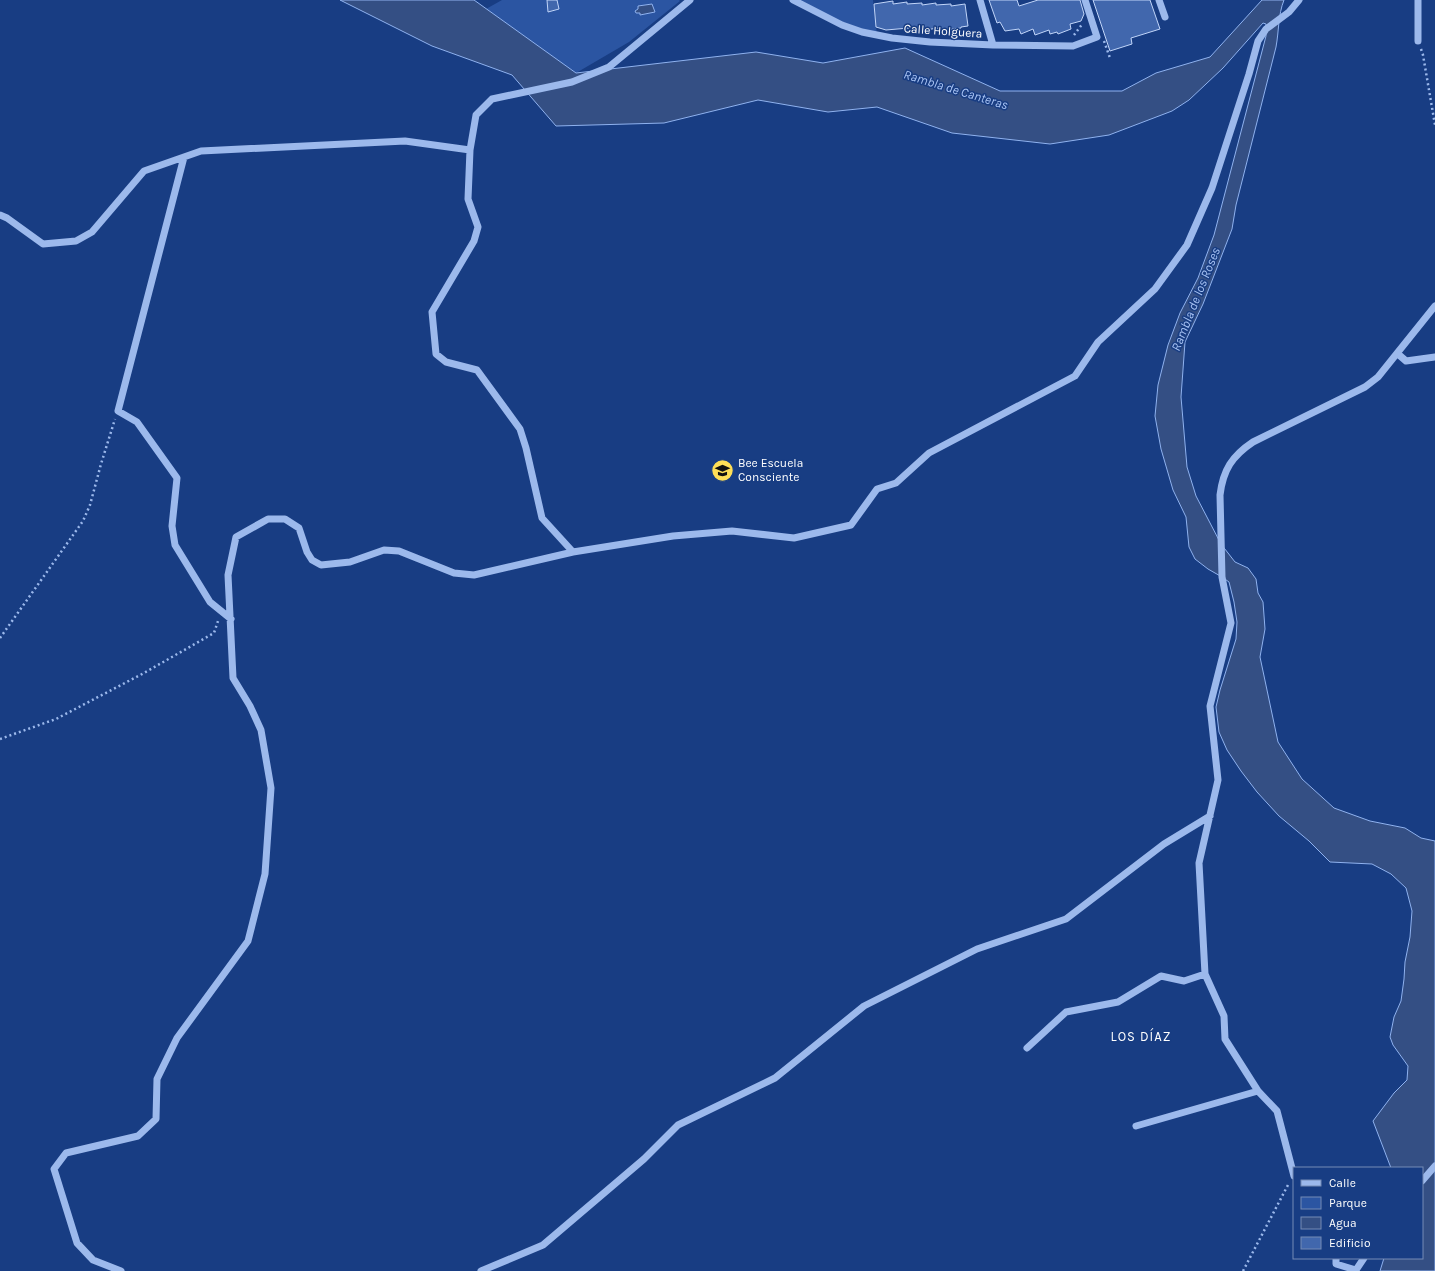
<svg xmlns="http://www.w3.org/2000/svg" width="1435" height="1271" font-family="Karla,sans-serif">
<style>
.green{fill:#2b55a2}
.water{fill:#344f84;stroke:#8fb2ef}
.building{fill:#4167ad;stroke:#c1d5f9}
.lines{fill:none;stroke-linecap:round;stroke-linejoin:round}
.path{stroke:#9cb9ec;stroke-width:2.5;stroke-dasharray:2 3;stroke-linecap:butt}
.minor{stroke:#9cb9ec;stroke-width:7}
.labels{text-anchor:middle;stroke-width:3;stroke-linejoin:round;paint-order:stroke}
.street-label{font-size:12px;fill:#fff;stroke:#183d83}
.poi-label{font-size:12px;fill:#fff;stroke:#183d83;text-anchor:start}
.water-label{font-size:13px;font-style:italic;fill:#a8c3f4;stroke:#183d83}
.neighbourhood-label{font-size:13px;letter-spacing:1px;fill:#fff;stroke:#183d83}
</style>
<rect width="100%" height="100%" fill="#183d83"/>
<path class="green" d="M502 0H679L680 1 629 42 576 73 486 9Z
M793 0H873L877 35 862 32Z"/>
<path class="water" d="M340 0H474L576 73 756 52 823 63 905 48 1000 91H1122L1156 73 1210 57 1262 0H1284C1278 15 1279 31 1276 47L1236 205 1232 229 1203 304 1185 342 1181 397 1187 467 1196 496 1221 544 1235 562 1248 568 1256 579 1258 593 1263 602 1265 629 1260 657 1278 742 1302 779 1334 808 1370 821 1405 828 1421 838 1435 841V1271H1380L1384 1258H1422V1168H1391L1373 1121 1394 1093 1407 1080 1408 1066 1393 1045 1390 1037 1394 1017 1401 1001 1404 979 1405 962 1410 937 1412 911 1406 888 1391 874 1372 864 1330 862 1309 841 1279 816 1257 792 1241 771 1227 750 1219 732 1216 707 1220 690 1236 639 1237 622 1234 602 1229 582 1222 577 1208 569 1195 559 1189 547 1186 517 1173 490 1161 449 1155 416 1158 385 1168 345 1180 313 1198 278 1214 235 1266 36V24L1263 23 1223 68 1189 100 1172 111 1109 135 1050 144 952 133 877 107 828 112 758 100 664 123 556 126 512 75 432 46Z
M652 4 655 12 640 15V13H636L635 11 638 9V6Z"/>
<path class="building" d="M547 0H557L559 9 548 12Z
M989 0H1017L1019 6 1038 0H1080L1084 14 1081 21 1070 24 1071 29 1058 34 1057 32 1050 34 1049 30 1035 35 1033 29 1021 34 1019 29 1005 31 1000 22 997 23Z
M1093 0H1150L1160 29 1131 38 1132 44 1110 51Z
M893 1V4L907 2V4L922 3V5L936 3V5L951 4V6L965 4 968 26 961 27V28L939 31V28L924 30V28L910 30 909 28 886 30 876 27 874 4Z"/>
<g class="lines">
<path class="path" d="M1074 35 1083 23
M1104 41 1110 58
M1421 49 1423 55 1435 125
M0 638 83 521 90 505 101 464 115 419
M0 739 56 719 144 673 214 633 218 621
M1243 1271 1289 1183"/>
<path class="minor" d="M793 0 842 25 862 32 892 38 930 42 993 45 1073 46 1097 37 1085 0
M980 0 993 45
M1159 0 1165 17
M1418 0V41
M184 157 118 411 137 422 177 478 172 526 175 545 210 602 231 619
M0 215 7 218 43 244 76 241 92 232 144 171 201 151 405 141 470 150
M1398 354 1406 361 1435 357
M573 552 542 518 526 448 520 429 477 370 446 362 436 354 432 312 474 241 478 227 468 199 470 150 476 115 492 99 572 82 609 67 690 0
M1027 1048 1066 1012 1118 1002 1161 976 1184 981 1205 974
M1136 1126 1258 1091
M1294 1176 1277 1111 1258 1091 1225 1039 1224 1016 1205 974 1199 863 1218 780 1210 706 1231 623 1222 577 1220 495C1223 470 1232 456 1253 442L1365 387 1378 377 1435 306
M1422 1181 1435 1166
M1336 1258V1264L1356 1270 1364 1258
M121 1271 93 1260 77 1243 54 1169 66 1153 138 1136 156 1119 157 1079 177 1038 248 941 265 874 271 788 261 730 250 706 233 678 228 575 236 537 268 519H285L299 528 307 552 312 560 321 565 350 562 384 550 399 551 454 573 474 575 573 552 673 536 732 531 794 538 851 525 877 489 896 483 929 453 1075 376 1098 342 1155 289 1187 245 1212 188 1249 74 1258 41 1266 29 1289 12 1299 0
M481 1271 543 1245 644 1159 678 1125 775 1078 864 1006 977 949 1066 919 1164 844 1210 816"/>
</g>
<defs>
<symbol id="school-disc" viewBox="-11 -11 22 22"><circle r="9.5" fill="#ffdf57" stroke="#183d83"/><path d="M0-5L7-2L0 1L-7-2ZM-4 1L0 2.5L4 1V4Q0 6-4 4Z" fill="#111"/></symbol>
</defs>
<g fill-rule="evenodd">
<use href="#school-disc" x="710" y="458" width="25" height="25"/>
</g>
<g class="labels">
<g class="street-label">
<text transform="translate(943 31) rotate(4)" y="4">Calle Holguera</text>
</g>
<g class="poi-label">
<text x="738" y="467">Bee Escuela<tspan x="738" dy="14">Consciente</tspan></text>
</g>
<g class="water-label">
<text transform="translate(956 89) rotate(17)" y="5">Rambla de Canteras</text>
<text transform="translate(1195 299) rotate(-68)" y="5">Rambla de los Roses</text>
</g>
<g class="neighbourhood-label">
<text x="1141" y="1041">LOS DÍAZ</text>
</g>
</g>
<rect x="1293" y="1167" width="130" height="92" fill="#183d83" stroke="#748bb5"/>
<rect x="1301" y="1180" width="20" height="6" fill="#9cb9ec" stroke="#748bb5"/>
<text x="1329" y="1187" font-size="12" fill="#ffffff">Calle</text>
<rect x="1301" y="1197" width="20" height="12" fill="#2b55a2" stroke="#748bb5"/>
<text x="1329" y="1207" font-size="12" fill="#ffffff">Parque</text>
<rect x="1301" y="1217" width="20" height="12" fill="#344f84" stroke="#748bb5"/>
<text x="1329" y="1227" font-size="12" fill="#ffffff">Agua</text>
<rect x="1301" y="1237" width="20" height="12" fill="#4167ad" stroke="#748bb5"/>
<text x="1329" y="1247" font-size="12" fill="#ffffff">Edificio</text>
</svg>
